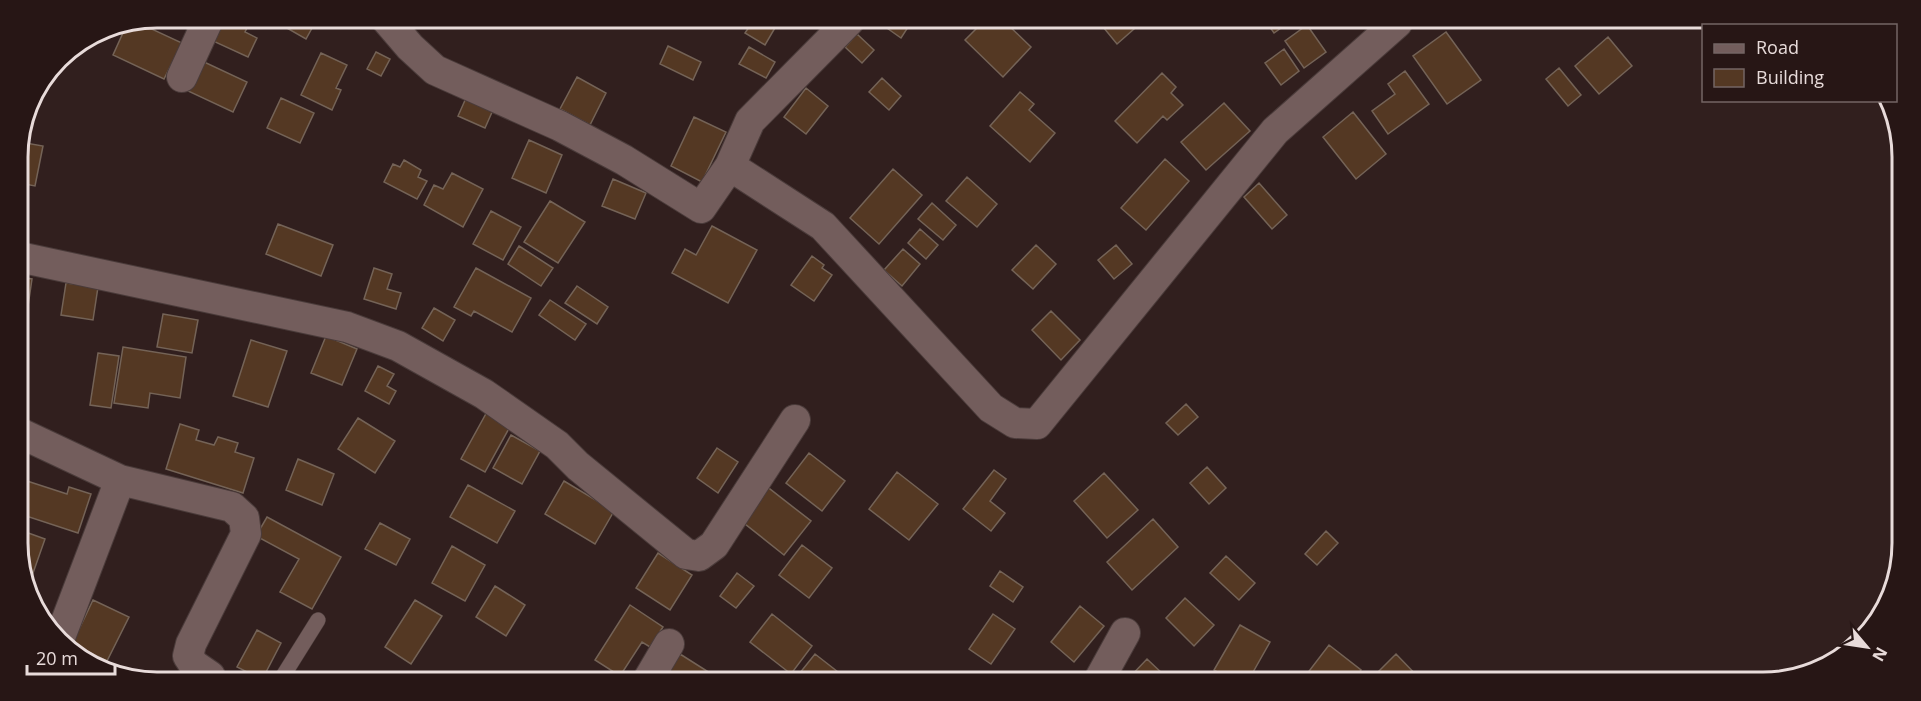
<svg xmlns="http://www.w3.org/2000/svg" width="1921" height="701" font-family="'Open Sans',sans-serif">
<style>
.building{fill:#543823;stroke:#746357;stroke-width:1.5}
.lines{fill:none;stroke-linecap:round;stroke-linejoin:round}
.service-casing{stroke:#4a3b3a;stroke-width:16}
.minor-casing{stroke:#4a3b3a;stroke-width:32}
.service{stroke:#735d5c;stroke-width:15}
.minor{stroke:#735d5c;stroke-width:30}
.rim{fill:none;stroke:#e8dbda;stroke-width:3}
</style>
<rect width="100%" height="100%" fill="#311f1e"/>
<path class="building" d="M224 18 251 20 245 32 257 38 248 57 213 41Z
M271 19H317L306 39Z
M148 20 145 26 182 43 164 79 113 55 127 24Z
M753 21H779L765 45 745 33Z
M877 21H912L901 38Z
M983 22H1005L1031 47 1003 77 965 40Z
M1099 22H1131L1129 24 1134 29 1117 44Z
M1267 23H1288L1274 33Z
M1307 25 1326 52 1304 68 1285 41Z
M1446 32 1481 80 1447 104 1413 56Z
M857 34 874 50 862 63 845 47Z
M1608 37 1632 66 1599 94 1575 66Z
M668 46 701 62 693 80 660 64Z
M749 47 775 62 766 78 739 64Z
M1284 49 1299 71 1281 85 1265 63Z
M376 52 390 59 381 76 367 69Z
M321 53 347 65 336 88 341 90 332 110 301 95Z
M202 61 247 82 233 112 188 91Z
M1559 68 1581 95 1568 106 1546 79Z
M1405 71 1429 104 1388 134 1372 111 1395 94 1388 84Z
M1162 73 1176 87 1171 93 1183 105 1167 120 1163 116 1137 143 1115 121Z
M577 77 606 93 590 125 560 109Z
M882 78 901 96 889 110 869 92Z
M806 88 828 106 806 134 784 117Z
M1020 92 1034 104 1029 110 1055 133 1030 162 990 126Z
M281 98 314 113 300 143 267 128Z
M466 98 493 110 485 128 458 116Z
M1224 103 1250 131 1206 170 1181 142Z
M1353 112 1386 154 1356 179 1323 137Z
M694 117 726 132 702 182 671 166Z
M529 140 562 155 546 193 512 178Z
M20 142 43 146 35 186 19 183Z
M1165 159 1189 181 1146 230 1121 208Z
M404 160 421 170 418 177 427 181 417 199 384 182 393 164 400 167Z
M893 169 922 195 879 244 850 218Z
M452 173 483 189 463 227 424 205 434 185 443 189Z
M967 177 997 204 977 227 946 201Z
M613 179 646 193 635 219 602 206Z
M1259 183 1287 215 1272 229 1244 197Z
M550 201 585 222 558 263 524 242Z
M932 203 956 225 943 240 918 219Z
M491 211 521 227 503 260 473 244Z
M278 224 333 245 321 276 266 254Z
M712 226 757 250 728 303 672 273 685 249 696 255Z
M920 229 938 245 926 259 908 243Z
M1036 245 1056 264 1033 289 1012 270Z
M1116 245 1132 264 1114 279 1098 260Z
M519 246 553 268 541 286 508 264Z
M903 249 920 264 902 286 884 270Z
M812 256 824 265 822 268 832 275 814 301 791 285Z
M374 268 392 274 387 289 401 293 396 309 364 299Z
M476 268 531 298 512 332 474 311 471 316 454 307Z
M19 277 32 279 27 313 19 312Z
M66 283 98 287 93 320 61 315Z
M577 286 608 307 597 324 565 303Z
M550 300 586 324 575 340 539 315Z
M434 308 455 320 443 341 422 328Z
M1051 311 1080 340 1061 360 1032 330Z
M163 314 198 320 192 353 157 347Z
M19 329 25 330 19 363Z
M326 336 357 349 342 385 311 373Z
M251 340 287 351 268 407 233 396Z
M123 347 186 357 180 398 150 393 148 408 114 403Z
M98 353 119 356 111 408 90 405Z
M378 366 394 374 387 386 396 391 389 404 365 391Z
M1186 404 1198 417 1178 435 1166 423Z
M488 410 512 423 485 472 461 459Z
M358 418 395 441 375 473 338 449Z
M180 424 199 430 196 440 214 445 218 437 238 443 235 452 254 458 243 493 166 469Z
M511 435 540 451 522 484 493 468Z
M717 448 738 462 718 493 697 478Z
M809 453 845 481 822 511 786 483Z
M298 459 334 474 322 505 286 490Z
M1207 467 1226 488 1209 504 1190 483Z
M994 470 1006 479 990 501 1005 513 991 531 963 509Z
M897 472 938 504 909 540 869 509Z
M1104 473 1138 510 1107 538 1074 501Z
M24 480 67 494 69 487 91 494 78 533 20 514V490Z
M564 481 614 511 595 544 545 514Z
M761 482 811 521 784 555 735 516Z
M468 485 515 511 497 543 450 517Z
M267 517 341 557 312 609 280 592 299 559 256 536Z
M1153 519 1178 547 1132 590 1107 562Z
M380 523 410 539 396 565 365 549Z
M20 530 45 539 32 576 21 571Z
M1326 531 1338 543 1317 565 1305 554Z
M802 545 832 568 809 598 779 575Z
M452 546 485 565 465 601 432 583Z
M658 553 692 575 670 610 636 588Z
M1226 556 1255 583 1239 600 1210 573Z
M1000 571 1023 587 1013 602 990 586Z
M737 573 754 586 736 608 720 596Z
M495 586 525 605 506 636 476 617Z
M1185 598 1214 625 1194 646 1166 618Z
M93 600 129 617 107 661 72 644Z
M415 600 442 616 411 664 385 647Z
M630 605 663 627 650 647 642 642 620 676 595 660Z
M1080 606 1104 626 1074 662 1051 642Z
M772 614 812 646 791 674 750 642Z
M993 614 1015 629 991 664 969 649Z
M1240 625 1270 642 1248 681 1231 680 1214 670Z
M257 630 281 643 264 676H255L237 667Z
M1329 645 1361 670 1353 681H1306L1303 679Z
M680 654 718 678H665Z
M815 654 847 679H795Z
M1396 654 1422 681H1369Z
M1147 659 1167 678 1164 680H1127Z"/>
<g class="lines">
<defs>
<path id="service" d="M283 676 318 620"/>
<path id="minor" d="M386 19 410 47 435 70 560 126 624 160 701 208 730 166 750 121 849 21
M182 77 209 18
M730 166 823 226 991 408 1015 423 1037 424 1275 131 1397 23
M19 257 347 327 398 346 484 394 557 445 578 466 686 554 699 556 714 545 795 420
M20 433 120 480 232 507 244 518 246 534 191 644 188 656 194 665 210 676
M59 640 120 480
M649 678 669 644
M1099 680 1125 633"/>
</defs>
<use href="#service" class="service-casing"/>
<use href="#minor" class="minor-casing"/>
<use href="#service" class="service"/>
<use href="#minor" class="minor"/>
</g>
<path d="M0 0H1921V701H0ZM157 28H1763A129 129 0 0 1 1892 157V543A129 129 0 0 1 1763 672H157A129 129 0 0 1 28 543V157A129 129 0 0 1 157 28Z" fill="#271615" fill-rule="evenodd"/>
<path class="rim" d="M157 28H1763A129 129 0 0 1 1892 157V543A129 129 0 0 1 1763 672H157A129 129 0 0 1 28 543V157A129 129 0 0 1 157 28Z"/>
<rect x="1702" y="24" width="195" height="78" fill="#271615" stroke="#746564" stroke-width="1.5"/>
<rect x="1714" y="44" width="30" height="9" fill="#735d5c" stroke="#746564" stroke-width="1.5"/>
<text x="1756" y="54" font-size="18" fill="#e8dbda">Road</text>
<rect x="1714" y="69" width="30" height="18" fill="#543823" stroke="#746564" stroke-width="1.5"/>
<text x="1756" y="84" font-size="18" fill="#e8dbda">Building</text>
<g transform="translate(1867 647) rotate(119)" stroke="#271615" stroke-width="4.5" paint-order="stroke">
<path d="M0-4.5L10 22L0 15L-10 22Z" fill="#e8dbda"/>
<text y="-9" font-size="16" font-weight="bold" text-anchor="middle" fill="#e8dbda">N</text>
</g>
<path d="M27 665v9h88v-9" fill="none" stroke="#e8dbda" stroke-width="3"/>
<text x="36" y="665" font-size="18" fill="#e8dbda" stroke="#271615" stroke-width="4.5" paint-order="stroke">20 m</text>
</svg>
